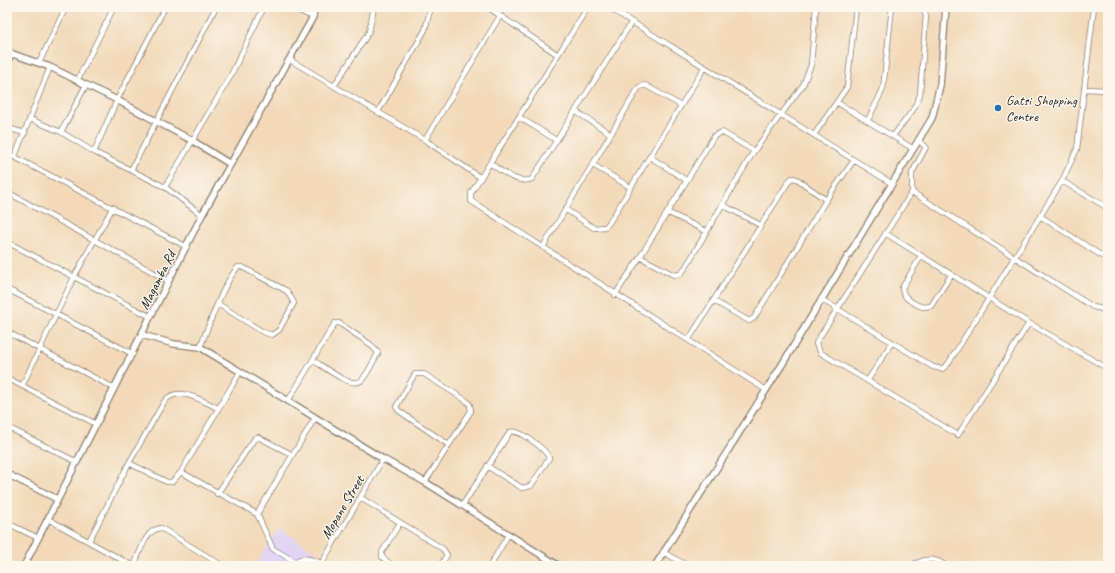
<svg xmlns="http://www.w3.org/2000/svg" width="1115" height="573" font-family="Caveat,sans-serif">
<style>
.built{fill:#e0d4f4}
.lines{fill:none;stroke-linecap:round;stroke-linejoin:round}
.minor-casing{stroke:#887a6b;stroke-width:6}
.tertiary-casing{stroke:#887a6b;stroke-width:8}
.minor{stroke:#fff;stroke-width:4.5}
.tertiary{stroke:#fff;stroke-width:5.5}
.poi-dot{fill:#1f6fb2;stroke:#fbf7ec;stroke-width:1.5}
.labels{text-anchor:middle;stroke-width:3;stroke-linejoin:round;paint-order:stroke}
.poi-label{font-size:14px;fill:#1c1c1c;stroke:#fbf7ec;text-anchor:start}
.street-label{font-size:14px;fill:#1c1c1c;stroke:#fbf7ec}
</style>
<rect width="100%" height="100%" fill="#fbf7ec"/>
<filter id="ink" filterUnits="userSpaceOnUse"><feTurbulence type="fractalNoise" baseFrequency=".025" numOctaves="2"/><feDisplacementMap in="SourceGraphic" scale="8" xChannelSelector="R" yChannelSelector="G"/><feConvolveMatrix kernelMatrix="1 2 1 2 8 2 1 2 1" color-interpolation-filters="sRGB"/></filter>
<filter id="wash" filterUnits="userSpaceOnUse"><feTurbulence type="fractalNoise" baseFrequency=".012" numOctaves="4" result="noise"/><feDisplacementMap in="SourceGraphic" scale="16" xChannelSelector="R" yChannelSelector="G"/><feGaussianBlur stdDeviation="0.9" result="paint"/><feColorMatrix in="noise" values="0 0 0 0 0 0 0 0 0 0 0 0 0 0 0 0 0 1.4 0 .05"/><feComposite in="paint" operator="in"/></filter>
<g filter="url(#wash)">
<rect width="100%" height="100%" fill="#f3d9ba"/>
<path class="built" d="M279 528 321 556 315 566H255Z"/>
</g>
<g filter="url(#ink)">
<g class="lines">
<defs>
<path id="minor" d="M291 7 313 17
M483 7 489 8 558 55
M588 7 471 193V201L766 390
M608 7 891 183
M290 60 425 140 481 178
M39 63 66 7
M77 81 114 7
M334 86 369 32 374 7
M1084 89 1108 90
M838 103 912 148
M575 111 611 134
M378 112 425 30 431 7
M519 117 556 140
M30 119 61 132 94 152 165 187 202 215
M868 120 883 89 892 7
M7 128 25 133
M61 132 86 85
M814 135 847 87 856 7
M893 136 913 110 920 95 926 15 921 7
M425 140 500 16
M94 152 117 100 165 7
M7 153 187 247
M15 156 50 67
M650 157 686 180
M491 164C502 171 518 185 532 179L631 23
M593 165 630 187
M131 170 216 7
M1062 181 1108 208
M165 187 230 77 264 7
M7 192 169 281
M912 192V173L926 147 918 140
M723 205 760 225
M565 209 594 228 605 227 609 223 704 68
M667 212 706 231
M1040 216 1102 256 1108 258
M885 233 1029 323 958 435 821 353 816 344 817 341 912 192 1093 307 1108 310
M7 242 151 317
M543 247 639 87 645 85 680 105
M921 256 902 288C903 299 914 304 923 307L931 306 951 275
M640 257 674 275 680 274 684 270 754 151 803 85 811 65 816 7
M7 289 133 354
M615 295 640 257 714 136 722 132 754 151
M821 299 933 367 942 369 948 364 1062 181 1077 149 1094 7
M714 301 749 321 754 318 826 200 854 160
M1029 323 1105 367 1108 365
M7 332 114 388
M689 339 789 181 792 178 797 179 826 200
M200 347C210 324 222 285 238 267H242L287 291 294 303 279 330 272 335 263 332 218 304
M7 378 96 424
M868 380 892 342
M22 386 74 277 113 207
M288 401 335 323H339L370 344 378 353C373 362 368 373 362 380 352 390 323 366 313 360
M7 427 77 462
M129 463 164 402C177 384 202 401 218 408
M181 472 257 514 273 549 294 561
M425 482 471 411 470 405 467 401 424 374H415L396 407 399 411 449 445
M217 494 255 438 258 437 293 455
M361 498 443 549 447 555 440 566
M462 506 510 432C518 428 546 449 549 458L531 486 522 488 487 466
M257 514 315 418
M48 519 133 566
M7 523 38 538
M89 541 129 463 167 482H172L181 472 240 372
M663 552 688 566
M134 566C140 553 145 529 161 528L223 566
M291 566C300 554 309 559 322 563
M320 566 383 459
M393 566 382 557V552L400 523
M490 566 508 535
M910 566C923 559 933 556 946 566"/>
<path id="tertiary" d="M7 52 50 67 117 100 193 141 230 164
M7 64 11 53
M142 335 174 344 200 347 383 459 425 482 559 566
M7 474 57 499
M24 566 202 215 313 17 314 7
M655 566 780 368 932 118 940 85 946 7"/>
</defs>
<use href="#minor" class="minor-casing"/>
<use href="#tertiary" class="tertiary-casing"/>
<use href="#minor" class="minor"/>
<use href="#tertiary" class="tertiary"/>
</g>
</g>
<circle class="poi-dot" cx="998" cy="108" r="4"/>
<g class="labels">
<g class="poi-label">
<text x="1006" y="105">Gatsi Shopping<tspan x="1006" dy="16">Centre</tspan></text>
</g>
<g class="street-label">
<text transform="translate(157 280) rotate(-63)" y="5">Magamba Rd</text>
<text transform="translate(342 507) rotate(-59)" y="5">Mopane Street</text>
</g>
</g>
<rect width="1115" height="573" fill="none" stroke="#fbf7ec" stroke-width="24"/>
</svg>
